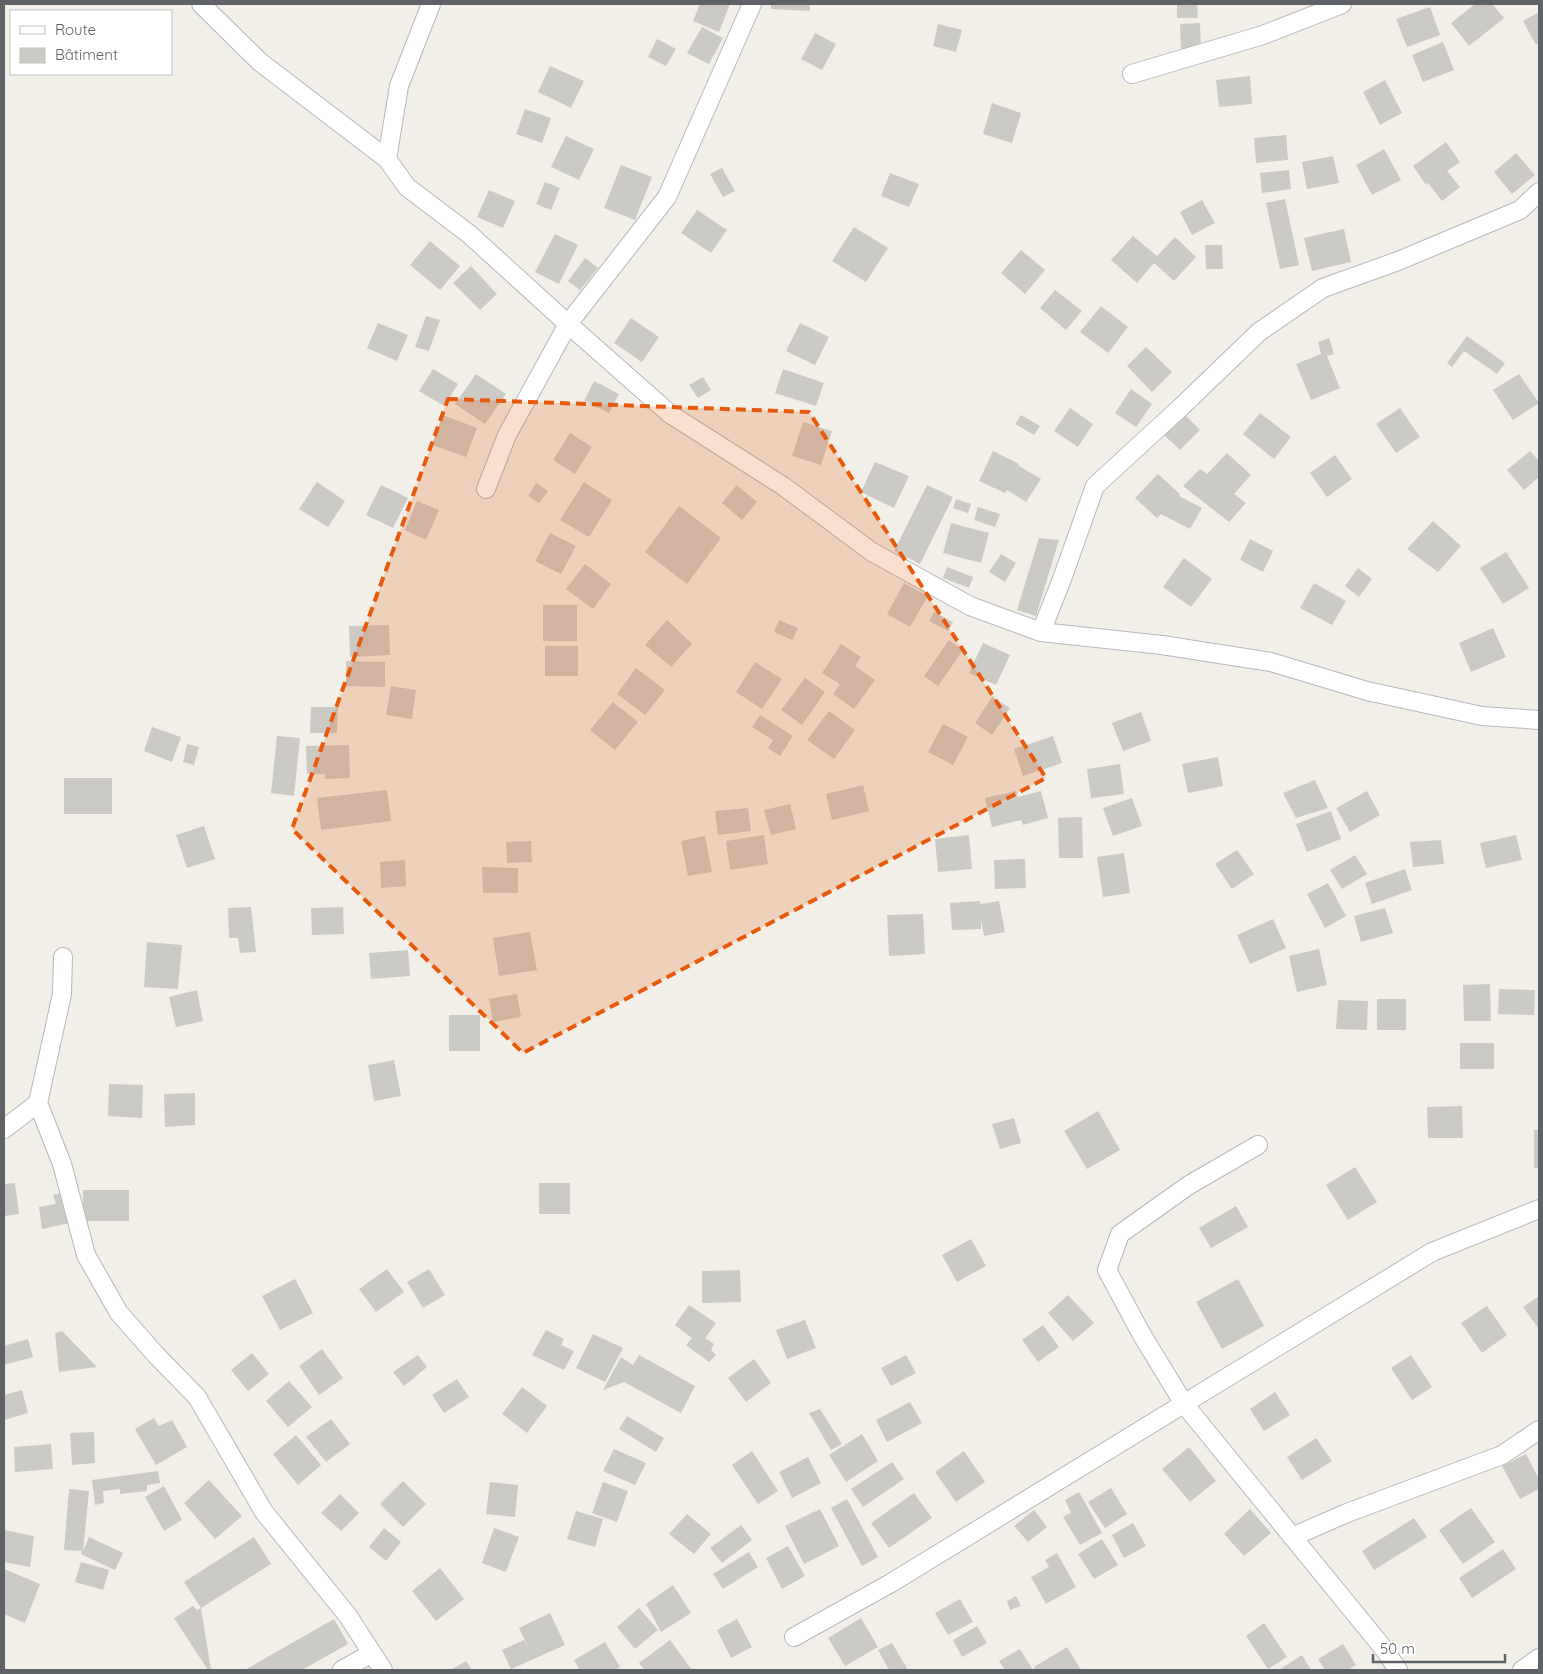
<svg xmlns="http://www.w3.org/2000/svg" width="1543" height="1674" font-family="Quicksand,sans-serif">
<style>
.building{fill:#cccac5}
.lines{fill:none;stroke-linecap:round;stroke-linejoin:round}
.minor-casing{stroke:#b5b8bc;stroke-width:20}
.minor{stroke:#fff;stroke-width:18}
.marked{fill:#e8590c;fill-opacity:0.2;stroke:#e8590c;stroke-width:4;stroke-dasharray:10 6;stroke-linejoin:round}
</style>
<rect width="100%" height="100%" fill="#f1efe8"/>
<path class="building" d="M700 4H730L719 32 693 21Z
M771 4H810V11L771 9Z
M1177 4H1197L1198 18H1177Z
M1475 4H1492L1504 18 1469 46 1451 23Z
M1430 7 1440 35 1407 47 1396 19Z
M1539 12V43L1536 45 1523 21Z
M1200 23 1201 49H1181L1180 24Z
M938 24 962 30 956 52 933 46Z
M702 27 723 38 709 64 687 53Z
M815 33 836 44 822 70 801 59Z
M657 39 676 49 666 66 648 57Z
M1443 42 1454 70 1423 82 1412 55Z
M550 66 584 81 571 108 538 92Z
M1250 76 1252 104 1219 107 1216 80Z
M1385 80 1402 113 1380 125 1363 92Z
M992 103 1021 113 1012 143 983 134Z
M525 109 551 118 542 143 516 134Z
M1286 135 1288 160 1256 163 1254 138Z
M566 136 594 149 579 180 551 167Z
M1446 142 1460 162 1447 171 1460 187 1442 201 1428 183 1426 185 1413 166Z
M1384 149 1401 180 1372 195 1356 165Z
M1516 153 1535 175 1512 194 1494 172Z
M1333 156 1339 183 1307 189 1302 162Z
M621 165 652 177 635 220 604 208Z
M722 168 735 191 723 197 710 174Z
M1289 170 1291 189 1262 193 1260 173Z
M890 173 919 184 909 207 881 196Z
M545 182 560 188 551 210 536 204Z
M489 190 515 201 503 228 477 217Z
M1285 199 1299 265 1280 269 1266 203Z
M1202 200 1215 223 1192 235 1180 212Z
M697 210 727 230 711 253 681 233Z
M854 227 888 248 866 282 832 261Z
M1344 229 1351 262 1312 271 1304 238Z
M555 234 578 245 559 284 535 272Z
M1133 236 1157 256 1175 237 1196 257 1174 281 1154 263 1137 283 1111 260Z
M430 241 460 266 440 290 410 265Z
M1205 245H1222L1223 269H1206Z
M1021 250 1045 270 1025 294 1001 273Z
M585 258 598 268 580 290 568 281Z
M471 266 497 294 480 310 453 283Z
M1055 290 1082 311 1066 330 1040 308Z
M1101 306 1128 327 1108 353 1080 332Z
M426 316 440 320 429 351 415 347Z
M631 318 659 337 642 362 614 343Z
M378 323 408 335 397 361 367 348Z
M800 323 829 337 815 365 786 351Z
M1467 336 1505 363 1497 374 1464 351 1452 367 1447 363Z
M1329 338 1334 354 1327 356 1340 388 1311 400 1296 364 1321 354 1318 342Z
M1146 347 1172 372 1152 392 1127 366Z
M433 369 458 384 444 406 419 391Z
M783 369 824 383 816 406 775 393Z
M476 374 506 394 485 424 455 404Z
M1519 374 1539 403 1513 420 1493 390Z
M703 377 711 390 698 398 689 385Z
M594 381 619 394 609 413 584 401Z
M1131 389 1152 404 1136 427 1115 413Z
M1070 408 1093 424 1078 447 1054 431Z
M1400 408 1420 437 1396 453 1376 424Z
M1181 411 1200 430 1180 450 1161 432Z
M1260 413 1291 437 1274 459 1243 434Z
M443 415 477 428 466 457 432 445Z
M1021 415 1040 426 1034 435 1015 424Z
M803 422 832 431 821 465 792 456Z
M570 433 592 447 575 474 553 460Z
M993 451 1019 464 1016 471 1019 466 1041 479 1026 502 1007 490 1005 493 979 481Z
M1530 451 1539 461V477L1524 490 1507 470Z
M1227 453 1251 475 1234 494 1246 503 1229 522 1183 486 1200 469 1207 474Z
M1335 455 1352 479 1327 497 1310 473Z
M875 462 909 476 894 508 861 492Z
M1158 474 1180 494 1179 496 1202 508 1190 529 1161 514 1157 518 1135 498Z
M317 482 345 501 328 527 299 509Z
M584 482 612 500 589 537 560 520Z
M536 483 548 491 539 503 528 496Z
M381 485 408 498 393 528 366 515Z
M737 485 757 502 742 520 722 503Z
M927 485 953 497 920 564 894 551Z
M956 499 971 504 968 513 953 508Z
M417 501 439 510 426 540 405 530Z
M679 506 721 538 687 584 645 552Z
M978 507 1000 514 995 527 974 520Z
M1433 521 1461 546 1438 572 1407 549Z
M951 523 989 533 981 563 943 553Z
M550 533 576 546 561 574 535 561Z
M1039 538 1059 540 1036 616 1017 610Z
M1250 539 1273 551 1263 572 1240 560Z
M1506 552 1529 588 1503 604 1480 568Z
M1001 554 1016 563 1005 582 989 572Z
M1184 558 1212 579 1191 607 1163 587Z
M585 564 611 584 593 609 566 589Z
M947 567 973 577 969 588 943 578Z
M1358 568 1372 579 1359 597 1345 586Z
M904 583 928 596 910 627 887 614Z
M1314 583 1346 601 1332 625 1300 608Z
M543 605H577V641H543Z
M934 612 953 622 948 631 929 621Z
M667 620 692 644 671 667 645 645Z
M779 620 798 628 792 640 774 632Z
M389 625 390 655 350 657 349 626Z
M1493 628 1506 657 1471 672 1459 643Z
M949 640 963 650 938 686 924 676Z
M983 643 1010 655 996 685 969 673Z
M841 644 861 657 855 666 875 680 854 709 833 694 840 684 822 673Z
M545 646H578V676H545Z
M346 661 385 662V687L346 686Z
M755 662 782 679 762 709 736 692Z
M636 668 665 690 645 715 617 694Z
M805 678 825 692 802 725 781 710Z
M391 686 416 690 412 719 386 715Z
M992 697 1010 708 992 735 975 723Z
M613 702 638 722 615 750 590 730Z
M311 707H338L337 733H310Z
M829 711 855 730 834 759 807 740Z
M1141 712 1151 741 1123 751 1112 723Z
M760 715 793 736 780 756 768 748 773 740 752 727Z
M943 724 968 737 953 765 928 752Z
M152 727 181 737 172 762 144 751Z
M277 736 300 738 294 796 271 793Z
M1053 736 1062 763 1023 776 1014 749Z
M187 744 199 747 194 765 183 762Z
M349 745 350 778 325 779V774H307L306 746Z
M1218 757 1223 786 1188 793 1182 764Z
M1120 764 1124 794 1091 798 1087 769Z
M64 778H112V814H64Z
M1315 780 1328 808 1296 818 1283 793Z
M863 785 869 811 832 820 826 794Z
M387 790 391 821 321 830 317 798Z
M1016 791 1018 797 1041 791 1048 818 1023 825 1021 820 992 827 985 798Z
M1367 791 1380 815 1350 832 1336 808Z
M1132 798 1142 826 1113 836 1103 808Z
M790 804 796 829 771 835 764 810Z
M748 808 751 831 718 835 715 811Z
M1331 811 1341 839 1307 852 1296 824Z
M1082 817 1083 858H1059L1058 818Z
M204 826 215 859 187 868 176 835Z
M764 835 768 864 730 870 726 841Z
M969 835 972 869 938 872 935 839Z
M1516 835 1522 860 1486 868 1480 843Z
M705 836 712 872 688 876 681 841Z
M1441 840 1444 864 1413 867 1410 842Z
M531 841 532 862 507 863 506 842Z
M1237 850 1254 874 1232 889 1215 864Z
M1124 853 1130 893 1103 897 1097 857Z
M1355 855 1367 874 1342 889 1330 870Z
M1025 859 1026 888 995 889 994 860Z
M405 860 406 886 381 888 380 862Z
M482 867 518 868V893H483Z
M1405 869 1412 890 1372 904 1365 883Z
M1328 883 1346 916 1325 928 1307 894Z
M980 901V904L999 901 1005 932 984 936 981 919V929L952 930 950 903Z
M251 907 256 952 240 953 238 938H229L228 908Z
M343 907 344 934 312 935 311 908Z
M1385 908 1393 933 1361 942 1354 916Z
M923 914 925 954 889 956 887 915Z
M1273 919 1286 948 1250 964 1237 935Z
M530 932 537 970 499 976 493 938Z
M147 942 182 945 178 989 144 987Z
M1319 949 1327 985 1297 992 1289 956Z
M408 950 410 976 371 979 369 953Z
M1490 984 1491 1021H1464L1463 985Z
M1499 989 1535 990 1534 1015 1498 1014Z
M197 990 203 1021 176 1027 169 997Z
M517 994 521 1017 493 1022 489 999Z
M1377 999H1406V1030H1377Z
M1338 1000 1368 1001 1367 1030 1336 1029Z
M449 1015H480V1051H449Z
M1460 1043H1494V1069H1460Z
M394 1060 401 1096 374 1101 368 1065Z
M109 1084 143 1085 142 1118 108 1116Z
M195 1093V1125L165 1127 164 1094Z
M1462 1106 1463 1138H1428L1427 1107Z
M1098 1111 1120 1150 1087 1169 1064 1131Z
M1014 1118 1021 1143 1000 1149 992 1124Z
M1534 1130H1539V1168H1534Z
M1355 1167 1377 1202 1348 1220 1326 1185Z
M15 1183 19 1214 4 1216V1184Z
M539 1183H570V1214H539Z
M83 1190H129V1221H83Z
M64 1193 70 1223 42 1229 39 1207 56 1204 53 1195Z
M1236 1206 1248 1227 1211 1248 1199 1228Z
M971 1239 986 1266 957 1282 942 1255Z
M387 1269 404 1292 376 1312 359 1289Z
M429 1269 445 1295 423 1308 407 1282Z
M740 1270 741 1302 702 1303V1271Z
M295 1279 313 1313 280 1330 262 1296Z
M1238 1279 1264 1326 1222 1349 1196 1302Z
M1068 1295 1094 1323 1073 1341 1048 1313Z
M1539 1296V1329L1523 1307Z
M689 1305 716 1323 705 1338 714 1344 711 1350 716 1355 709 1362 686 1345 692 1338 675 1325Z
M1487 1306 1507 1335 1482 1353 1461 1323Z
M805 1320 816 1348 787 1359 776 1330Z
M1043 1325 1059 1347 1038 1362 1022 1340Z
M546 1330 564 1339 561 1345 574 1351 564 1370 532 1355Z
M62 1331 97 1367 59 1372 55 1333Z
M593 1334 623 1348 605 1382 576 1368Z
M28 1339 33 1357 4 1365V1346Z
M322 1349 343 1378 319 1395 299 1366Z
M252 1353 269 1374 248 1391 231 1370Z
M418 1355 427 1367 404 1386 393 1372Z
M639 1355 695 1386 681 1413 624 1382 603 1390 621 1357 633 1365Z
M906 1355 916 1373 891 1386 881 1368Z
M1411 1355 1432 1387 1412 1400 1391 1368Z
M754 1359 771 1383 746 1402 728 1378Z
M457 1379 469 1397 444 1413 432 1395Z
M289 1381 312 1407 288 1427 266 1401Z
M522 1387 547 1406 527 1433 502 1414Z
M22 1390 28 1413 4 1420V1395Z
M1275 1392 1290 1415 1264 1431 1250 1409Z
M910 1402 922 1423 887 1442 876 1420Z
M820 1409 842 1444 831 1450 809 1413Z
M627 1416 664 1438 656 1452 619 1429Z
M154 1418 159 1426 172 1420 187 1447 156 1465 135 1429Z
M331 1419 350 1444 326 1462 306 1437Z
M94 1432 95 1463 72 1465 70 1433Z
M862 1434 878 1461 846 1482 829 1455Z
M296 1435 321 1465 298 1485 273 1454Z
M1316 1438 1332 1461 1302 1480 1287 1457Z
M51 1444 53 1469 15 1472 14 1447Z
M1189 1447 1216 1481 1190 1502 1162 1469Z
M614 1449 646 1463 635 1485 603 1471Z
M752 1451 778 1491 758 1504 732 1465Z
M964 1451 985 1482 956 1502 935 1472Z
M1526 1454 1539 1479V1489L1520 1499 1502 1466Z
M808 1457 821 1483 792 1498 779 1472Z
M892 1462 904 1479 863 1507 851 1489Z
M158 1471 160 1483 147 1485V1491L120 1494V1489L103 1491 104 1503 95 1505 92 1480Z
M209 1480 242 1516 215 1539 184 1503Z
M403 1481 426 1504 403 1527 380 1504Z
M490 1482 518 1485 515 1517 486 1514Z
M603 1482 628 1491 617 1522 592 1513Z
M164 1486 182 1520 164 1531 145 1497Z
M1111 1488 1127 1514 1105 1528 1088 1502Z
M69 1489 89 1491 83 1551 89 1537 123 1553 115 1570 81 1554 82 1551 64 1550Z
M1079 1492 1102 1533 1080 1545 1063 1517 1071 1513 1065 1500Z
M914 1493 932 1518 889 1548 871 1523Z
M340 1494 359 1513 341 1531 321 1513Z
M847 1499 878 1557 862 1566 831 1508Z
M1471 1508 1495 1542 1463 1564 1439 1530Z
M820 1509 839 1546 804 1564 785 1526Z
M1250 1509 1271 1533 1244 1556 1224 1534Z
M1034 1510 1047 1527 1028 1542 1014 1526Z
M576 1511 603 1519 595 1547 567 1539Z
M687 1514 711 1534 694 1554 669 1534Z
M1414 1518 1427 1537 1374 1570 1362 1551Z
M1133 1523 1146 1546 1124 1558 1112 1535Z
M741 1525 752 1540 722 1563 710 1548Z
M384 1528 401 1542 386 1561 369 1547Z
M494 1528 519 1537 506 1572 482 1563Z
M4 1530 34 1536 30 1567 4 1562Z
M254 1537 271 1564 201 1608 184 1582Z
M1102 1539 1118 1565 1094 1579 1078 1554Z
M788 1546 805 1576 782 1589 766 1558Z
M1503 1549 1516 1569 1472 1598 1459 1578Z
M749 1552 758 1567 723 1589 713 1574Z
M1057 1553 1076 1587 1046 1604 1031 1577 1049 1567 1045 1560Z
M81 1562 109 1570 103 1590 75 1582Z
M440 1568 464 1599 436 1621 412 1591Z
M4 1569 40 1584 25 1623 4 1614Z
M673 1585 691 1613 661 1632 646 1604Z
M1016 1596 1021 1606 1010 1610 1007 1601Z
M960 1599 973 1622 948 1635 935 1613Z
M193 1606 197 1610 201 1608 211 1670H208L174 1618Z
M639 1608 658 1630 635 1649 617 1627Z
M550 1613 565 1645 511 1669 502 1650 524 1640 529 1649 519 1628Z
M861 1618 878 1647 845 1666 828 1638Z
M334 1619 348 1644 302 1670H245Z
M737 1619 752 1647 731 1658 717 1630Z
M1264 1623 1287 1657 1268 1669 1246 1636Z
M977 1626 987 1643 962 1657 953 1640Z
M670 1640 692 1670H645L639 1663Z
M605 1642 620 1667 615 1670H580L574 1660Z
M892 1643 908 1670H889L878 1650Z
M1343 1644 1356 1665 1348 1670H1325L1318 1659Z
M1067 1647 1081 1670H1035L1034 1667Z
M1020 1649 1033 1670H1005L999 1661Z
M1302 1655 1311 1670H1279Z
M466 1661 472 1670H451Z"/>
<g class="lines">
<defs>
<path id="minor" d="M201 4 260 62 387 159
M431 4 399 86 387 159 407 187 469 234 568 324 670 414 783 486 872 552 970 606 1041 632 1162 645 1271 662 1367 691 1482 716 1539 720
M1132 74 1263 35 1342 4
M486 489 507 435 568 324 667 197 752 4
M1041 632 1062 579 1095 486 1180 408 1259 332 1323 288 1398 261 1520 210 1539 192
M63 957 62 994 38 1103 62 1164 86 1255 119 1313 156 1355 197 1397 264 1512 348 1616 383 1670
M4 1129 38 1103
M1258 1145 1189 1185 1120 1234 1107 1270 1142 1335 1184 1404 1384 1649 1398 1670
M1292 1537 1347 1513 1502 1455 1539 1430
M794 1637 891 1583 1432 1252 1539 1209
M342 1670 372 1653
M1522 1670 1539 1658"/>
</defs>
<use href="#minor" class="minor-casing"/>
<use href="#minor" class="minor"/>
</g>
<path class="marked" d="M448 399 809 412 1046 778 523 1053 292 829Z"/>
<rect width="1543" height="1674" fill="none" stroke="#5f6368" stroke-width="10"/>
<rect x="10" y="10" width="162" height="65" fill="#ffffff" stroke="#bfc1c3"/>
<rect x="20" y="26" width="25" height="8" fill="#ffffff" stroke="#bfc1c3"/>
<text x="55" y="35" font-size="15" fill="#5f6368">Route</text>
<rect x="20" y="48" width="25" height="15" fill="#cccac5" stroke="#bfc1c3"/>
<text x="55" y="60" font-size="15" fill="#5f6368">Bâtiment</text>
<path d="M1373 1654v8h132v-8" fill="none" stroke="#5f6368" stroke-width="2.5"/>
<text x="1380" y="1654" font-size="15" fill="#5f6368" stroke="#ffffff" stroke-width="4" paint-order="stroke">50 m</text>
</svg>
